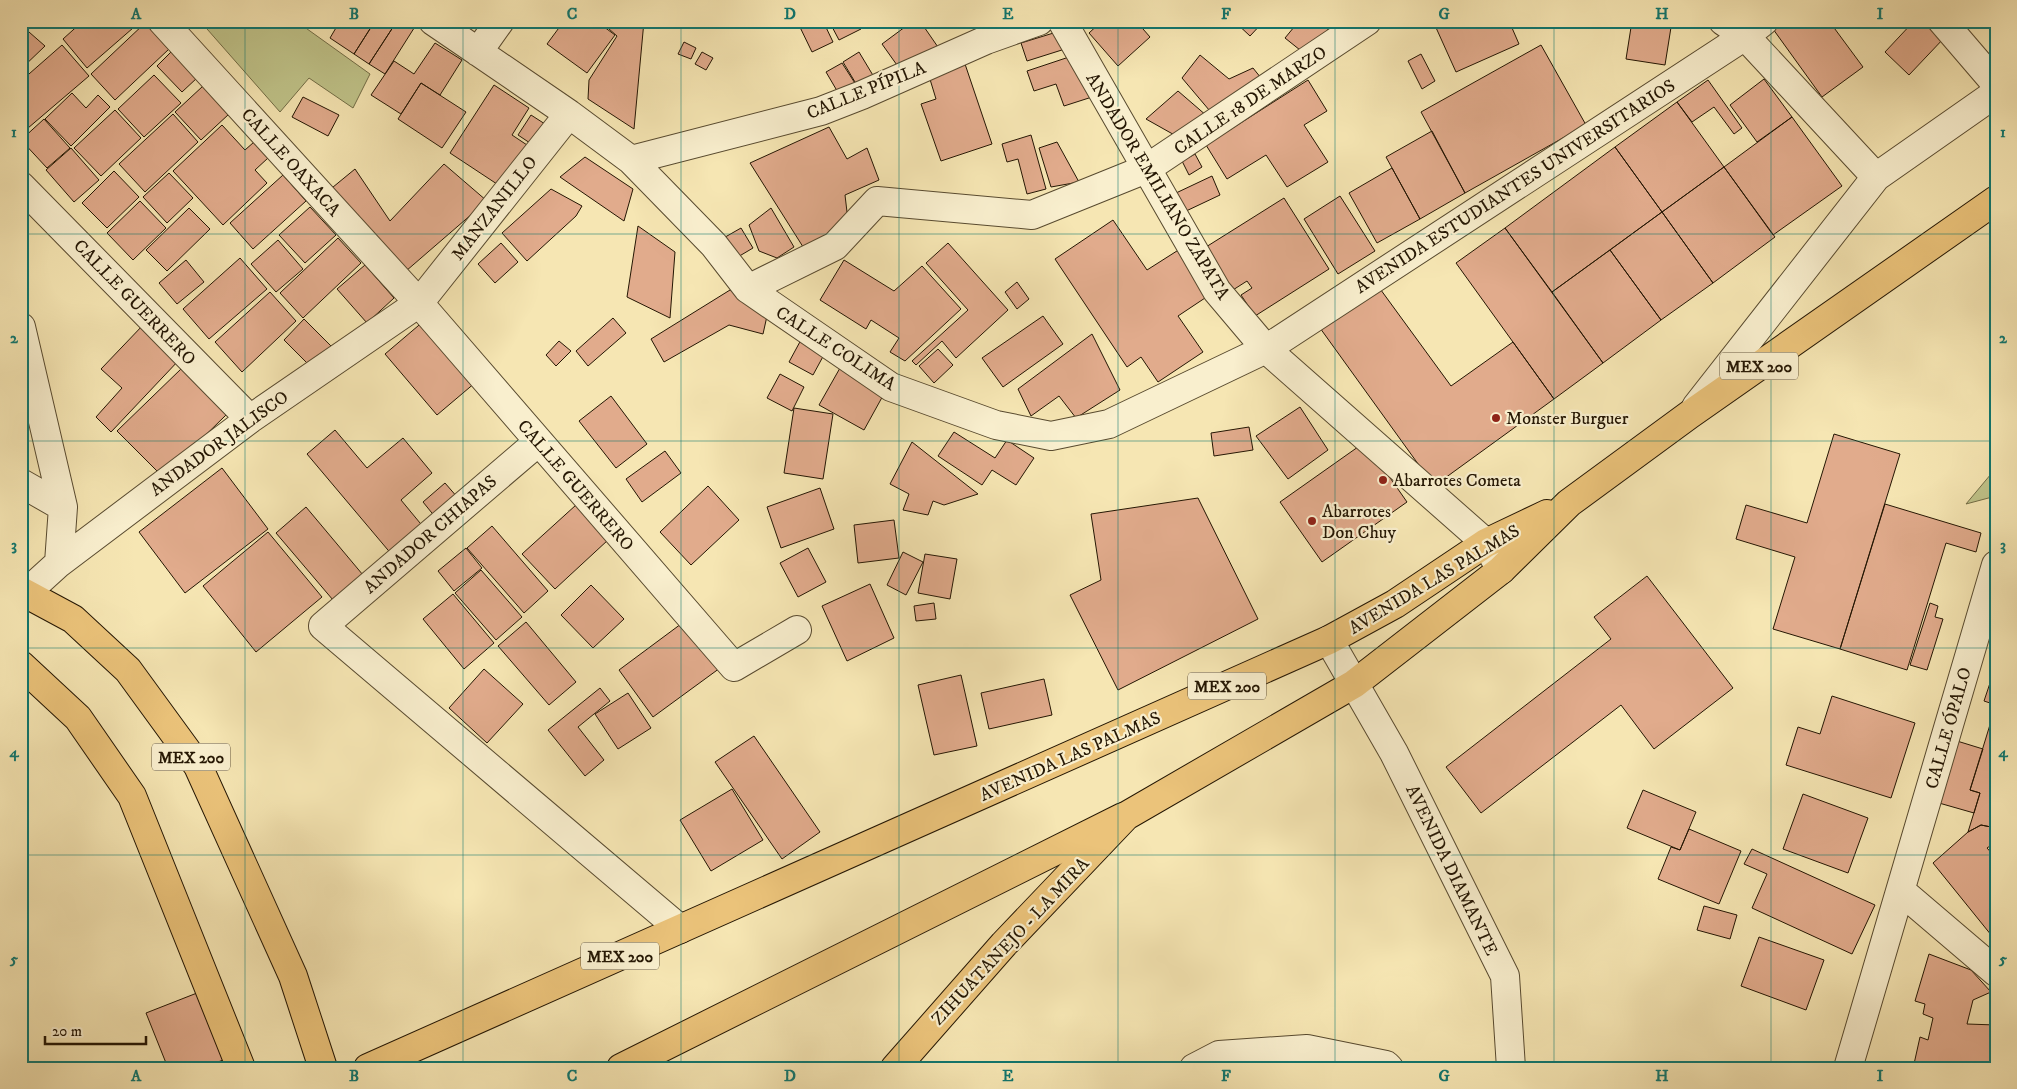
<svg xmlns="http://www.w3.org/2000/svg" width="2017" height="1089" font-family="'IM FELL DW Pica',serif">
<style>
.green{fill:#c0c48a;stroke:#726d46}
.building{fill:#e1ab8c;stroke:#241603}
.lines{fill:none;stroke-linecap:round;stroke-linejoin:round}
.street-casing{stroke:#584a2f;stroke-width:30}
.primary-casing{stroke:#241603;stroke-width:30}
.highway-casing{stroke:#241603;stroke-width:30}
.street{stroke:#f9efce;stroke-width:28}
.primary{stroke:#ebc37a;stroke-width:28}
.highway{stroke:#ebc37a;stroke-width:28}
.grid{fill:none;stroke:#0f766e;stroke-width:1;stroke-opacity:0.55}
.poi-dot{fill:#8f2418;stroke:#f9efce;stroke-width:2}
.labels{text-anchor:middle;stroke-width:4.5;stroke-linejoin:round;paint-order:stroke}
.shield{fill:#f9efce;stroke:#645740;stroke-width:1}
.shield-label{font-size:16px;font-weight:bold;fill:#241603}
.street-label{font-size:18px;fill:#241603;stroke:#f9efce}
.poi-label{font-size:18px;fill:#241603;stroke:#f9efce;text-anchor:start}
.neatline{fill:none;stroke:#0f766e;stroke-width:2}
.grid-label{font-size:16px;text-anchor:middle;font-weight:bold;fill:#0f766e}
</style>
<rect width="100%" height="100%" fill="#f6e6b3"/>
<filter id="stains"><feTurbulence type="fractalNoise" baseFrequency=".004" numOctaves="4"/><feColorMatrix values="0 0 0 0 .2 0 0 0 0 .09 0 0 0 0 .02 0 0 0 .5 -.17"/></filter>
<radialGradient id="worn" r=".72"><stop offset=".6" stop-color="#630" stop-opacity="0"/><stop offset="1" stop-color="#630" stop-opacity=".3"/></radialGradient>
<path class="green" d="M200 21H296L370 74 353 108 309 78 280 112Z
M1996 468V496L1966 504Z"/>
<path class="building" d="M83 21H127L133 28 87 68 63 39Z
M340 21H375L354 54 330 38Z
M375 21H397L369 64 354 54Z
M397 21H410L416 25 385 74 369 64Z
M549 21H559L553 27Z
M564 21H596L615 35 587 73 547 44Z
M600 21H644L634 129 588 99 589 80 617 36Z
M797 21H823L833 42 812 52Z
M829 21H857L861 29 839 40Z
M913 21H920L940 50 904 75 882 44Z
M1102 21H1136L1150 37 1118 66 1089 33Z
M1234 21H1264L1250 36Z
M1299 21H1318L1331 32 1300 50 1285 38Z
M1433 21H1487L1489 27 1502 21H1509L1519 44 1456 72Z
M1632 21H1672L1665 65 1626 59Z
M1784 21H1829L1863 67 1822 97 1773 29Z
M1914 21H1929L1945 37 1909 75 1885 52Z
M1989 21H1996V31Z
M145 23 169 49 115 100 91 74Z
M21 25 45 46 21 69Z
M1060 31 1065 49 1027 61 1021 43Z
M684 42 696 48 691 59 678 54Z
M435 43 462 60 440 95 421 83 401 114 371 95 394 61 414 74Z
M62 45 89 76 21 134V81Z
M1541 45 1586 125 1465 193 1421 112Z
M173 50 198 77 182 92 157 66Z
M702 52 713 58 706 70 695 64Z
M859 52 877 82 861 92 843 62Z
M1078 54 1092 97 1064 106 1056 84 1034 91 1027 71Z
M1421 54 1435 81 1422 89 1408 61Z
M1200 55 1229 79 1253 68 1261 78 1215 117 1182 78Z
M842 63 860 91 843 101 826 72Z
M965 64 992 144 941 161 921 104 936 99 929 76Z
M154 75 181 103 144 137 118 109Z
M1764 79 1792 117 1757 142 1730 105Z
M1308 80 1327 111 1304 125 1328 162 1287 187 1266 155 1227 179 1206 145Z
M1708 80 1742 128 1734 134 1714 107 1692 122 1677 102Z
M421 83 466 112 442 148 398 119Z
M494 85 529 108 512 135 530 147 503 188 450 153Z
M203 86 229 114 201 140 175 112Z
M1178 91 1207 116 1178 137 1146 119Z
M72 93 86 108 98 95 110 107 71 146 45 119Z
M303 97 339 115 328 136 292 117Z
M1677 102 1724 167 1662 212 1615 147Z
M115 110 141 138 101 176 74 148Z
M173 114 198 142 145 192 119 164Z
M531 115 545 124 533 145 518 135Z
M1792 117 1842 186 1773 235 1724 167Z
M44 119 70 148 47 168 21 140Z
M222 125 245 150 254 142 268 158 255 170 267 183 223 225 173 171Z
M829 127 847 159 867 148 879 180 845 195 847 212 858 216 840 239 826 235 805 250 750 163Z
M1432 131 1465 193 1420 219 1386 157Z
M1031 135 1046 189 1027 194 1018 159 1007 162 1002 144Z
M1057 142 1079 182 1051 187 1039 148Z
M1615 147 1662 212 1552 292 1505 228Z
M71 148 99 180 74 202 46 170Z
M1195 154 1202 167 1189 175 1182 161Z
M585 157 633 189 624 221 560 177Z
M444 164 487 201 406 271 327 192 355 169 390 221Z
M1724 167 1775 237 1713 283 1662 212Z
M1392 168 1420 219 1377 243 1349 193Z
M114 171 139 197 107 228 82 203Z
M169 173 193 198 167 223 143 197Z
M283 175 306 201 253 249 230 223Z
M1212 176 1220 195 1184 212 1176 193Z
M551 189 582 206 576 216 527 261 502 233Z
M1340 196 1375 251 1338 274 1304 219Z
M1284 198 1329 269 1255 316 1241 295 1252 288 1247 281 1225 295 1198 252Z
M140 201 166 228 133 260 107 233Z
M310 207 336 235 305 263 279 235Z
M189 208 210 229 167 271 146 250Z
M771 208 794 247 777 258 759 251 749 225Z
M1662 212 1713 283 1661 320 1610 250Z
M1113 220 1147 270 1180 249 1211 294 1178 316 1203 352 1158 382 1141 357 1127 367 1055 259Z
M638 226 675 252 670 318 627 297Z
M741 228 753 248 731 261 720 240Z
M1505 228 1603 363 1554 399 1456 263Z
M338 238 361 263 303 318 280 293Z
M278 240 303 269 276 292 251 264Z
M501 243 518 262 495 283 478 264Z
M948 243 1008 310 956 358 942 341 916 365 912 361 968 310 926 263Z
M1610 250 1661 320 1603 363 1552 292Z
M240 258 267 289 209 339 183 309Z
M186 260 204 282 177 304 159 283Z
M844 260 894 291 922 266 961 309 905 361 890 352 899 338 871 320 866 329 820 300Z
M365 265 394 298 367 323 337 289Z
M1017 282 1029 299 1017 309 1005 292Z
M1378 286 1451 386 1513 342 1554 399 1434 486 1320 328Z
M730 290 767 316 763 334 729 325 664 362 651 339Z
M270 292 296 321 242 372 215 342Z
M1043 316 1063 344 1003 387 982 358Z
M613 318 626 333 588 366 576 351Z
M304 319 332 347 312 368 284 340Z
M425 320 476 382 437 415 385 354Z
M144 324 180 359 111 432 96 417 122 388 101 369Z
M1092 334 1120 390 1076 418 1059 396 1031 416 1018 389Z
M802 338 826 351 813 375 789 362Z
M559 341 571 351 556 366 546 355Z
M938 349 953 365 934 383 919 366Z
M182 368 227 414 163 477 117 431Z
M840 368 885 392 864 430 819 405Z
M780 374 804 387 792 411 767 398Z
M611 396 647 444 616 468 579 421Z
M1300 407 1328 450 1288 479 1256 436Z
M794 408 833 414 823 479 784 473Z
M1249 427 1253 450 1214 456 1211 433Z
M335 430 367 468 403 438 432 473 401 500 425 529 393 556 307 454Z
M954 432 995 458 1007 440 1034 458 1016 485 992 470 982 485 938 456Z
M1834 434 1900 454 1840 649 1773 629 1795 557 1736 539 1746 505 1807 523Z
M912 442 978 494 944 505 933 501 928 515 903 510 909 494 890 484Z
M1365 442 1407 502 1322 562 1280 502Z
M665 451 681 473 642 502 626 479Z
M222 468 268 529 185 593 139 532Z
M445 483 458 498 436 518 423 502Z
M708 486 739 520 691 565 660 532Z
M820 488 834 529 781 548 767 507Z
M1198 498 1258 619 1118 690 1070 595 1101 580 1091 514Z
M1885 504 1981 533 1976 552 1946 543 1907 670 1840 649Z
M576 505 608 540 555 589 522 554Z
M306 507 363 575 333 600 276 533Z
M894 520 899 558 858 563 854 525Z
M492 526 548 591 524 613 467 548Z
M268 532 322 597 256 652 203 586Z
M466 548 482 568 454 591 438 571Z
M808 548 826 582 798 597 780 563Z
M903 552 923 562 906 595 887 585Z
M925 554 957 559 950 599 918 593Z
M481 570 522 617 496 640 455 593Z
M1647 576 1733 688 1654 749 1621 705 1481 813 1446 767 1611 639 1594 617Z
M870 584 894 638 847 661 822 606Z
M591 585 624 619 593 648 561 615Z
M453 594 494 643 464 669 423 619Z
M934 603 936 619 916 621 914 606Z
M1930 603 1938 606 1935 617 1943 619 1927 670 1910 665Z
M685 621 720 668 653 717 619 670Z
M526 622 576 682 549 705 498 646Z
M484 669 523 704 487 743 449 708Z
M1994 671H1996V705L1984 701Z
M961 675 977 746 934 755 918 685Z
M1044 679 1052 715 989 729 981 693Z
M600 688 610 701 578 727 604 760 585 776 548 730Z
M628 693 651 728 618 749 595 714Z
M1832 696 1915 723 1891 798 1786 765 1798 727 1820 734Z
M1996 705V828L1981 825 1968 832 1980 793 1970 790Z
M754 736 820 832 782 859 715 762Z
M1957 741 1983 749 1970 790 1980 793 1974 813 1939 803Z
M732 789 763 840 711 871 680 820Z
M1643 790 1696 812 1680 850 1627 828Z
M1803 794 1868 818 1848 873 1783 849Z
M1981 825 1996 828V842L1987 848 1996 858V941L1933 863 1968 832Z
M1689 829 1741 851 1719 904 1658 879 1671 847 1680 850Z
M1752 849 1875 905 1852 954 1752 908 1767 874 1744 864Z
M1704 906 1737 915 1730 939 1697 930Z
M1759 937 1824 960 1806 1010 1741 986Z
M1929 954 1971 970 1991 992 1973 1000 1967 1024 1996 1025V1068H1929L1914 1064 1920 1037 1928 1040 1933 1018 1923 1014 1925 1004 1915 1001Z
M197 993 223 1060 203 1068H168L146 1013Z"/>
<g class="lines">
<defs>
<path id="street" d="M162 21 419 303 734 667 797 630
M433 21 569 114 631 160 714 245 748 289 891 387 996 425 1051 436 1109 424 1266 349 1745 36 1764 21
M1062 21 1217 291 1266 349 1486 543 1501 570
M1723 21 1745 36 1876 177
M1942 21 1996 84
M478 52 500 21
M631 160 821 111 862 95 986 40 1039 21
M21 186 250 419
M748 289 835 246 877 201 1032 215 1146 169 1367 21
M21 327 63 507 59 563
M1696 407 1876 177 1996 93
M538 442 323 626 680 929
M21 483 63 507
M26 593 59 563 250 419 419 303 569 114
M1329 640 1394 753 1505 976 1511 1068
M1901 891 1996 972
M1194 1068 1219 1055 1307 1049 1386 1065 1389 1068
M1848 1068 1996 565"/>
<path id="primary" d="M621 1068 1123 817"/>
<path id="highway" d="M21 591 73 619 128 670 198 766 293 976 323 1068
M21 665 78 718 132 796 241 1068
M368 1068 1329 640 1395 604 1486 543 1547 514
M895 1068 1004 944 1126 816 1354 684 1501 570 1569 503 1689 415 1996 200"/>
</defs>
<use href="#street" class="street-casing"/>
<use href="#primary" class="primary-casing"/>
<use href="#highway" class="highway-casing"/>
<use href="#street" class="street"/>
<use href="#primary" class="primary"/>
<use href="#highway" class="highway"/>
</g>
<path class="grid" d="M245 21V1068M463 21V1068M681 21V1068M899 21V1068M1118 21V1068M1335 21V1068M1554 21V1068M1771 21V1068M21 234H1996M21 441H1996M21 648H1996M21 855H1996"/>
<g class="poi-dot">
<circle cx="1496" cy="418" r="5"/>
<circle cx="1383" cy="480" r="5"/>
<circle cx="1312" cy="521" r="5"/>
</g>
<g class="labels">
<g class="shield">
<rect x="1720" y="352.5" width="78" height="27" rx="4"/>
<rect x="1188" y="672.5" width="78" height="27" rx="4"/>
<rect x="152" y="743.5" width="78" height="27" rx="4"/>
<rect x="581" y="942.5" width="78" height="27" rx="4"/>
</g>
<g class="shield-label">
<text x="1759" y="372">MEX 200</text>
<text x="1227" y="692">MEX 200</text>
<text x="191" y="763">MEX 200</text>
<text x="620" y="962">MEX 200</text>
</g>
<g class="street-label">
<text transform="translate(866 90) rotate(-22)" y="6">CALLE PÍPILA</text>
<text transform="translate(1250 100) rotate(-34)" y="6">CALLE 18 DE MARZO</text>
<text transform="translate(291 162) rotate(48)" y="6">CALLE OAXACA</text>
<text transform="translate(1158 186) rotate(59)" y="6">ANDADOR EMILIANO ZAPATA</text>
<text transform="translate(1515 186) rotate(-33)" y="6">AVENIDA ESTUDIANTES UNIVERSITARIOS</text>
<text transform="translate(494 208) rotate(-52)" y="6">MANZANILLO</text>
<text transform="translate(135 302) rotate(46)" y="6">CALLE GUERRERO</text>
<text transform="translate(836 348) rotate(33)" y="6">CALLE COLIMA</text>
<text transform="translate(219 443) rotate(-36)" y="6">ANDADOR JALISCO</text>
<text transform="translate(576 485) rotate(49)" y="6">CALLE GUERRERO</text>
<text transform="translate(430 534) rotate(-41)" y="6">ANDADOR CHIAPAS</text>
<text transform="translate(1434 579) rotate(-31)" y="6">AVENIDA LAS PALMAS</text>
<text transform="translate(1948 728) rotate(-74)" y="6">CALLE ÓPALO</text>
<text transform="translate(1070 756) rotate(-24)" y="6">AVENIDA LAS PALMAS</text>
<text transform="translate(1452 870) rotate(64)" y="6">AVENIDA DIAMANTE</text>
<text transform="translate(1010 941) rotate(-47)" y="6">ZIHUATANEJO - LA MIRA</text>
</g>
<g class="poi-label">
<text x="1506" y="424">Monster Burguer</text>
<text x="1393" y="486">Abarrotes Cometa</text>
<text x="1322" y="517">Abarrotes<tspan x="1322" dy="21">Don Chuy</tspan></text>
</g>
</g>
<rect width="2017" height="1089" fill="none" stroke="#f6e6b3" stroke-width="55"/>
<path d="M45 1036v8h101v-8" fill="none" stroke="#241603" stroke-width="2.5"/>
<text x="52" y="1036" font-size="15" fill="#241603" stroke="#f9efce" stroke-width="4" paint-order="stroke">20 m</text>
<rect x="28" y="28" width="1962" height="1034" class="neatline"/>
<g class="grid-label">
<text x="136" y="19">A</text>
<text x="354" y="19">B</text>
<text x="572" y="19">C</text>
<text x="790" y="19">D</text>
<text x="1008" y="19">E</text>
<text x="1226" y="19">F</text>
<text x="1444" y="19">G</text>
<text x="1662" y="19">H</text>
<text x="1880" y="19">I</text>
<text x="14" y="137">1</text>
<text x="2003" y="137">1</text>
<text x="14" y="343">2</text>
<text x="2003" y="343">2</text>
<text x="14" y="550">3</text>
<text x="2003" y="550">3</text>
<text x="14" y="757">4</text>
<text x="2003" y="757">4</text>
<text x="14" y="964">5</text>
<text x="2003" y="964">5</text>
<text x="136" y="1081">A</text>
<text x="354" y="1081">B</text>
<text x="572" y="1081">C</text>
<text x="790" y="1081">D</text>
<text x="1008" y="1081">E</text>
<text x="1226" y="1081">F</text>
<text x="1444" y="1081">G</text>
<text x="1662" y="1081">H</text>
<text x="1880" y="1081">I</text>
</g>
<rect width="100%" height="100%" filter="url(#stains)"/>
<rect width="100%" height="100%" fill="url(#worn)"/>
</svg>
